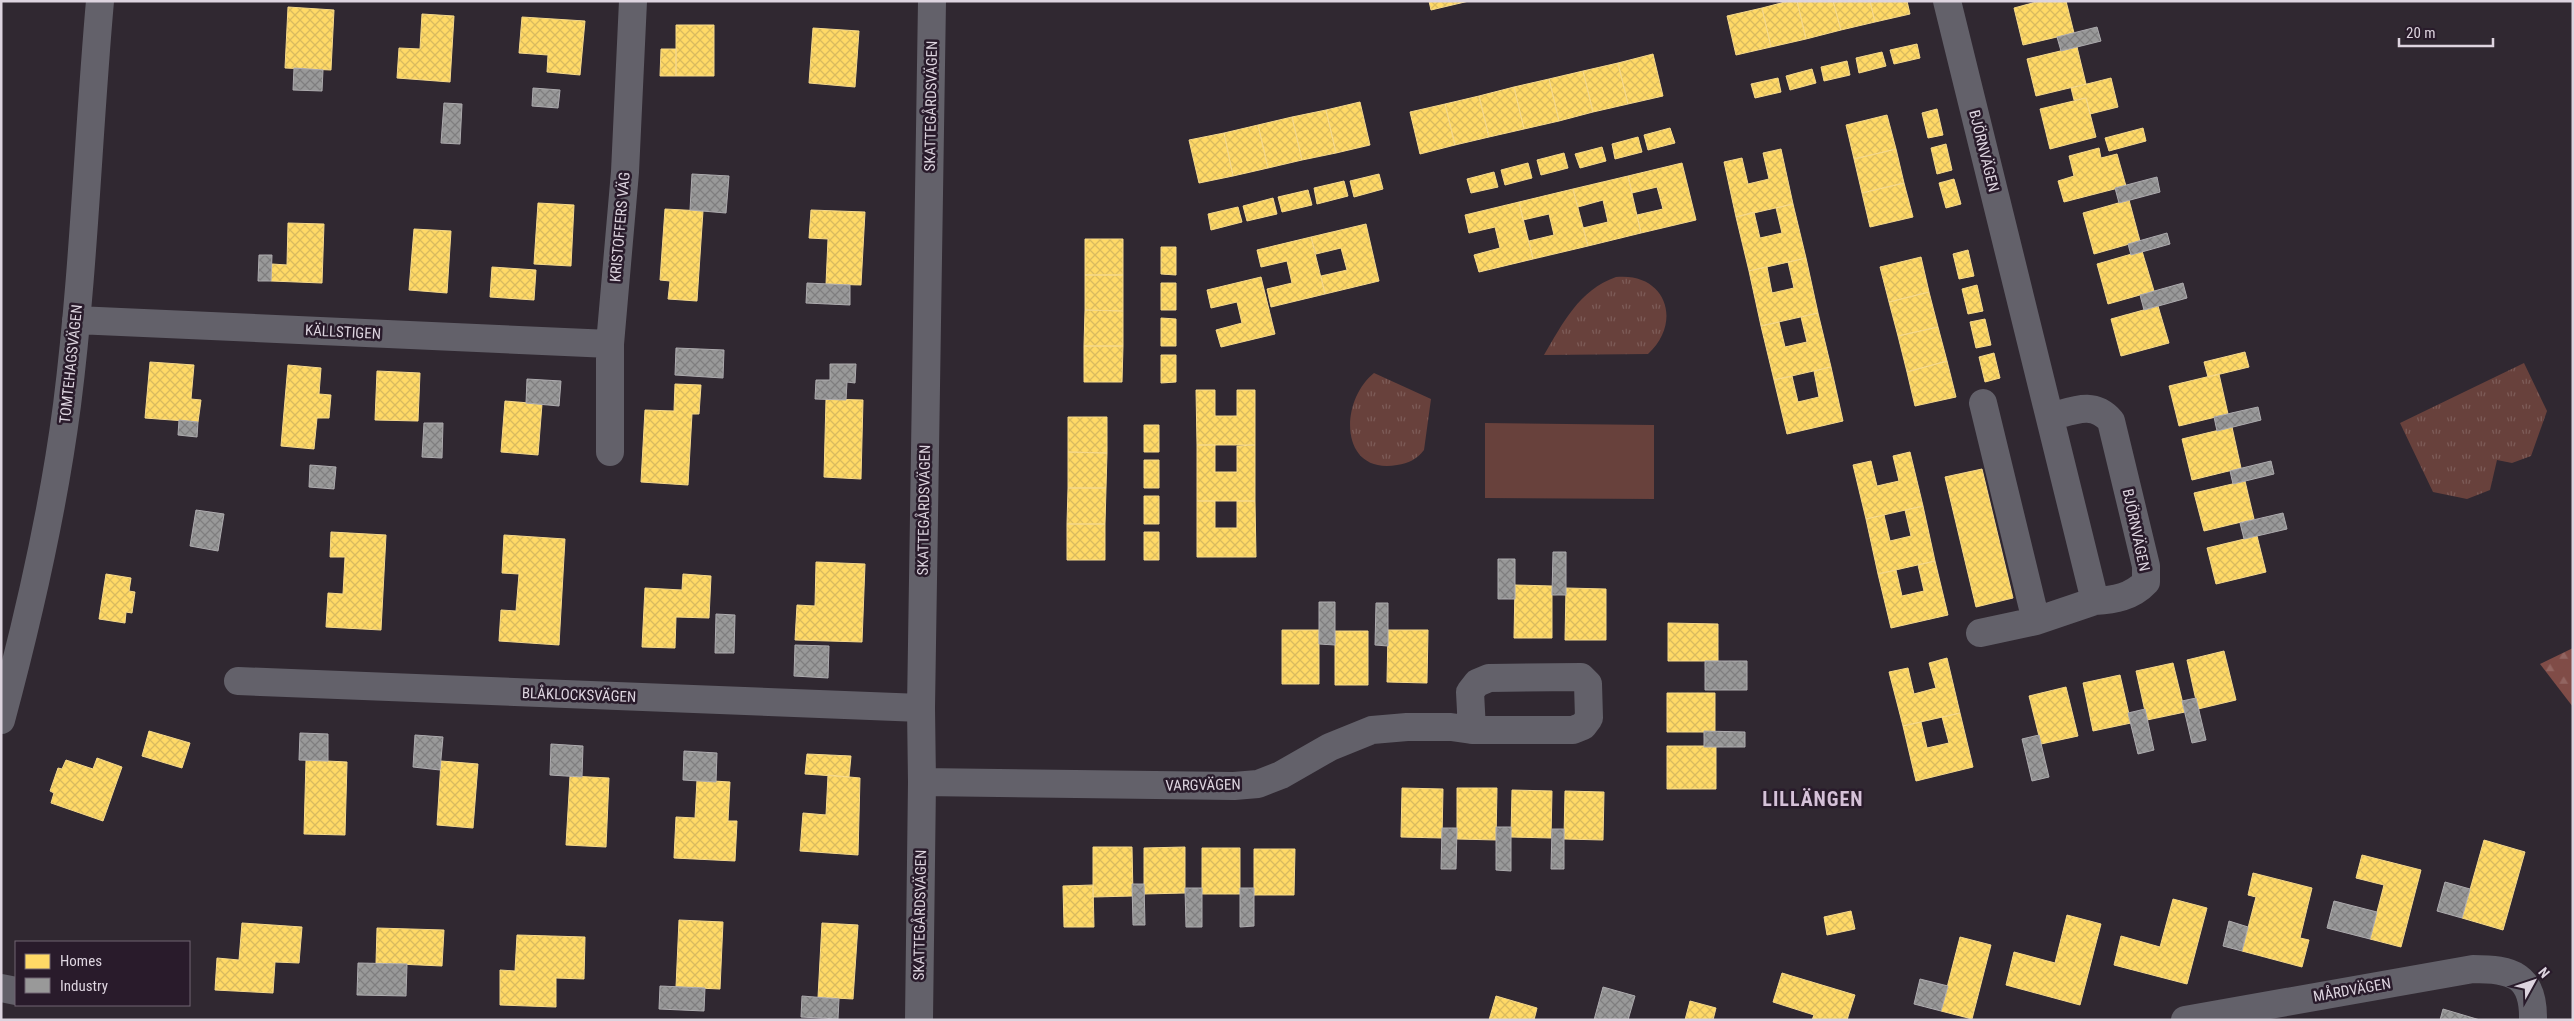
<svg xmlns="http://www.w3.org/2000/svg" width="2574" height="1021" font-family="'Roboto Condensed',sans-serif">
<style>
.forest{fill:url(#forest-firs)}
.park{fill:url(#park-tufts)}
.pitch{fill:#68413c}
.homes{fill:url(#homes-cross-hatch);stroke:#f5d88a}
.industry{fill:url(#industry-cross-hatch);stroke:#adabae}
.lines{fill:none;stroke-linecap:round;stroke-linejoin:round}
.minor{stroke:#63616a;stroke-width:28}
.labels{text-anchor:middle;stroke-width:5;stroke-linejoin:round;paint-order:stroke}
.street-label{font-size:15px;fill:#ddd4df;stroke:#291b2b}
.district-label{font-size:20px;font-weight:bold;letter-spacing:1px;fill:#d5c1d8;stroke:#291b2b}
</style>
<defs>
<pattern id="forest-firs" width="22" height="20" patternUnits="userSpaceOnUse" patternTransform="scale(1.25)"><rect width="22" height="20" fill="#804c47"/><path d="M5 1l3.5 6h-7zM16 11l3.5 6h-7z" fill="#926561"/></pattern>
<pattern id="park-tufts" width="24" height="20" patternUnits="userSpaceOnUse" patternTransform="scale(1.25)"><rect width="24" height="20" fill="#68413c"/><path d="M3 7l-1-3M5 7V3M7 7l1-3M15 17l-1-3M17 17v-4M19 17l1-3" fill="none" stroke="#7d5c58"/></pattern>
<pattern id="homes-cross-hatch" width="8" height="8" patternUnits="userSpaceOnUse" patternTransform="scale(1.25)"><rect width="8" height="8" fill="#ffd966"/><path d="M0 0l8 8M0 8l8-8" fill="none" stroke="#d9ba5f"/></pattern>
<pattern id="industry-cross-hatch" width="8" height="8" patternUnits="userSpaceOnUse" patternTransform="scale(1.25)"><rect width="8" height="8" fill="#999"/><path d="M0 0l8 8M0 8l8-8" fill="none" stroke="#7f7e7f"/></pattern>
</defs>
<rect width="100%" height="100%" fill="#302831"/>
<path class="forest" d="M2573 648V707L2540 664Z"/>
<path class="park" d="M1616 277C1666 272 1683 322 1648 354L1544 355C1563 323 1579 290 1616 277Z
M2524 363 2547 411 2531 456 2512 463 2497 460 2490 490 2467 499 2433 492 2400 423Z
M1374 373 1431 399 1424 450C1416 460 1409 463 1397 465 1339 475 1339 401 1374 373Z"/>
<path class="pitch" d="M1485 423 1654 425V499L1485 498Z"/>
<path class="homes" d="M1429 1H1469L1431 10Z
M1789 1H1797L1806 39 1771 47 1762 8Z
M1797 1H1833L1841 30 1806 39Z
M1833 1H1870L1875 22 1841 30Z
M1870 1H1907L1910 14 1875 22Z
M2040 1H2066L2074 33 2023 45 2014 8Z
M288 7 334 10 331 70 285 68Z
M1762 8 1771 47 1736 55 1727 16Z
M422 14 454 16 450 82 397 78 399 48 420 49Z
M522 17 585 21 580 75 547 72 548 55 519 53Z
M676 25H714V76H676Z
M813 28 859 31 855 87 809 83Z
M1917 44 1920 58 1894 64 1890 50Z
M2077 47 2086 84 2036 96 2027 59Z
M661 49H676V76H660Z
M1882 52 1886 66 1859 73 1856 58Z
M1653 54 1663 96 1628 104 1618 63Z
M1847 61 1850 75 1824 81 1821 67Z
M1618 63 1628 104 1593 112 1583 71Z
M1812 69 1816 83 1790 90 1786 76Z
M1583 71 1593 112 1559 121 1549 79Z
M1778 78 1781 92 1755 98 1751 84Z
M2111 78 2118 107 2090 114 2086 98 2074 100 2071 88Z
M1549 79 1559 121 1524 129 1514 87Z
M1514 87 1524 129 1489 137 1479 96Z
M1479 96 1489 137 1455 145 1445 104Z
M2086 98 2096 137 2050 149 2040 109Z
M1360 102 1370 145 1336 153 1326 110Z
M1445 104 1455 145 1420 154 1410 112Z
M1937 109 1943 135 1928 138 1922 113Z
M1326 110 1336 153 1302 160 1292 117Z
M1887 115 1896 149 1854 159 1846 125Z
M1292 117 1302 160 1268 168 1258 125Z
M1258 125 1268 168 1233 176 1224 133Z
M1670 128 1675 143 1648 150 1644 135Z
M2143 128 2146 141 2109 151 2105 138Z
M1224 133 1233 176 1199 183 1189 140Z
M1638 137 1642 152 1615 159 1612 144Z
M1946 144 1952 170 1937 174 1931 148Z
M1602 147 1606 161 1580 168 1575 154Z
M2099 148 2101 158 2117 154 2126 186 2064 202 2058 181 2074 176 2069 156Z
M1781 149 1793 204 1736 217 1724 162 1742 158 1748 184 1769 179 1763 153Z
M1896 149 1904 183 1862 193 1854 159Z
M1564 153 1568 168 1541 175 1537 160Z
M1528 163 1532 178 1505 185 1501 170Z
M1682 163 1696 220 1641 233 1637 215 1663 209 1657 187 1632 193 1628 176Z
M1494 172 1498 187 1471 193 1467 179Z
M1379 174 1383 189 1354 197 1350 181Z
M1628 176 1641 233 1588 246 1583 228 1608 222 1603 200 1578 207 1573 189Z
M1954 179 1961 204 1946 208 1939 183Z
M1344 181 1348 196 1317 204 1314 188Z
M1904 183 1913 217 1870 227 1862 193Z
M1573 189 1588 246 1533 259 1529 241 1554 235 1549 214 1523 220 1519 202Z
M1308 190 1312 205 1282 212 1278 197Z
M1273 198 1277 214 1247 221 1243 206Z
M2129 200 2140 241 2094 254 2083 213Z
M1519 202 1533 259 1479 272 1474 255 1500 248 1495 227 1469 233 1465 215Z
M538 203 574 205 571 266 534 264Z
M1793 204 1806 258 1749 271 1736 217 1754 212 1760 238 1782 233 1776 208Z
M1238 207 1242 222 1211 230 1208 214Z
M665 209 703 211 697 301 668 299 670 281 660 280Z
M811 210 865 212 861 285 826 284 828 239 809 238Z
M288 223 324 224 322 283 271 281 272 264 287 265Z
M1366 224 1379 281 1325 294 1321 276 1347 270 1341 248 1316 254 1311 237Z
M414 229 451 231 447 293 409 290Z
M1311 237 1325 294 1271 307 1267 289 1292 283 1287 261 1261 267 1257 250Z
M1085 239H1123V275H1085Z
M1161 247H1176V275L1161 274Z
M1968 250 1974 276 1959 279 1953 254Z
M2142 251 2154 291 2108 304 2097 264Z
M1921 257 1929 292 1889 302 1880 267Z
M1806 258 1818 313 1761 326 1749 271 1767 267 1772 293 1794 288 1788 262Z
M492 267 536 270 534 300 490 297Z
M1085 275H1123V311L1085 310Z
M1261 277 1275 334 1221 347 1216 330 1242 323 1237 302 1211 308 1207 290Z
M1161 283H1176V310H1161Z
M1977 285 1983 311 1968 314 1962 289Z
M1929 292 1938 327 1898 336 1889 302Z
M2158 306 2169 343 2121 356 2111 319Z
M1085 310 1123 311V346H1084Z
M1818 313 1831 367 1774 380 1761 326 1779 322 1785 347 1807 342 1801 317Z
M1161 318 1176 319V346H1161Z
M1985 319 1991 345 1976 348 1970 322Z
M1938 327 1947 361 1907 372 1898 336Z
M1084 346H1123L1122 382H1084Z
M2245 352 2249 367 2208 377 2204 362Z
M1994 353 2000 378 1985 382 1979 357Z
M1161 355H1176V382L1161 383Z
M1947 361 1956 397 1915 406 1907 372Z
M150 362 194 365 191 399 201 400 198 422 145 418Z
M288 365 321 368 319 394 331 395 329 418H317L314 449 281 446Z
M1831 367 1843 421 1787 434 1774 380 1792 376 1798 402 1819 397 1814 371Z
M377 371 420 373 418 421 375 420Z
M2219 374 2228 414 2179 426 2169 386Z
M675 384 701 385 699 414H692L688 485 641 482 645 410 674 411Z
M1196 390H1215V416H1237V390H1255V445H1197Z
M826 399 863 400 861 479 824 477Z
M505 401 542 404 538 455 501 452Z
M1068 417H1107V453L1068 452Z
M1144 425H1159V452H1144Z
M2232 427 2241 468 2192 480 2182 439Z
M1197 445H1215V472H1237V446L1255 445V501H1197Z
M1068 452 1107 453 1106 488H1068Z
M1910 452 1923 506 1866 519 1853 465 1871 461 1877 486 1899 481 1893 456Z
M1144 460H1159V488H1144Z
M1982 469 2013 598 1976 607 1945 477Z
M2245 481 2254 519 2204 531 2194 493Z
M1068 488H1106L1105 524H1067Z
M1144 496H1159V524H1144Z
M1197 501H1215V528H1237V501H1255L1256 557H1197Z
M1923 506 1935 561 1878 574 1866 519 1884 515 1890 541 1911 536 1905 510Z
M1067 524H1105V560H1067Z
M331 532 386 535 381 630 326 627 328 593 343 594 345 557H330Z
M1144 532H1159V560H1144Z
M504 535 565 539 559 645 499 641 501 610 516 611 519 574 502 573Z
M2257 536 2266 572 2216 584 2207 548Z
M1935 561 1948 615 1891 628 1878 574 1896 570 1902 596 1924 591 1918 565Z
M816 562 865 564 862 642 795 640 797 605 815 606Z
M106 574 131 578 129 591 135 592 132 613 126 612 125 623 99 619Z
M683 574 711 576 709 618 676 617 675 648 642 647 645 588 682 590Z
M1515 585 1552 586V638H1514Z
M1566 588 1606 589V640H1565Z
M1668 623 1718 624V661H1668Z
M1282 630H1319V684H1282Z
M1388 630H1428L1427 683 1387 682Z
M1335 631H1368V685H1335Z
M2224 651 2236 700 2198 709 2187 660Z
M1947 658 1960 713 1903 726 1889 672 1908 668 1914 694 1936 688 1929 663Z
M2173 663 2185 712 2147 720 2136 671Z
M2120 675 2131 723 2093 731 2083 683Z
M2066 687 2078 736 2041 744 2029 696Z
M1667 693H1715V732H1667Z
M1960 713 1973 767 1916 781 1903 726 1921 722 1927 748 1949 743 1942 717Z
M149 731 190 743 182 768 142 756Z
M1667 746H1716V789H1667Z
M807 754 851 756 849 777 805 774Z
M97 758 122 767 103 821 51 803 54 793 50 791 58 768 62 769 66 760 93 769Z
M306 760 347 762 345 835 304 834Z
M441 761 478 764 473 828 437 825Z
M828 775 860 778 858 855 800 851 803 813 826 815Z
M570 776 609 778 606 847 566 845Z
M697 780 730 782 728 821H737L735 861 674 858 676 817 695 818Z
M1402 788 1443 789 1442 838 1401 837Z
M1457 788H1497L1496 840 1457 839Z
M1512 790 1552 791 1551 838 1511 837Z
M1565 791 1604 792 1603 840 1564 839Z
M2484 840 2525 852 2503 930 2462 918Z
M1093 847H1132L1133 896 1093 897Z
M1185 847V893L1144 894V848Z
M1202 848H1240V894H1202Z
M1254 849H1295L1294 895H1254Z
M2362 855 2421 870 2401 947 2370 939 2384 885 2356 878Z
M2253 873 2312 888 2300 938 2309 940 2302 967 2242 951 2256 897 2248 895Z
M1093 885 1094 927H1064L1063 886Z
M2173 899 2207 908 2187 984 2114 965 2121 936 2160 947Z
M1851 911 1855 929 1827 935 1824 917Z
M2067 915 2101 924 2080 1005 2006 985 2014 952 2055 963Z
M679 920 723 922 720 989 676 987Z
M242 923 302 927 299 963 275 962 273 993 215 990 217 958 239 960Z
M822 923 858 925 853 999 818 997Z
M377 928 444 930 442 966 376 963Z
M517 935 585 937 584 979 556 978V1007L500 1005V970L515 971Z
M1960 937 1991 945 1972 1019 1941 1011Z
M1782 973 1855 995 1847 1020H1812L1814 1015 1773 1002Z
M1496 996 1537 1008 1534 1020H1489Z
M1690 1001 1716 1008 1713 1020H1685Z"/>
<path class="industry" d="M2097 27 2101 41 2061 51 2057 37Z
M294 68 323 70 322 91 293 90Z
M533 88 560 90 558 108 532 106Z
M444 103 462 104 460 144 441 143Z
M692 174 729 176 726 213 690 210Z
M2157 177 2160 192 2119 203 2115 188Z
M2167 233 2170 244 2131 255 2128 244Z
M259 255H272L271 281H258Z
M807 283 850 285V305L806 303Z
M2183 283 2187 298 2144 310 2140 295Z
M676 348 724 350 723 378 675 375Z
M830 364H856L855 383 847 382 846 400 815 399 816 380H830Z
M527 379 561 381 559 406 526 403Z
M2258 407 2261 420 2217 431 2214 417Z
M179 420 198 422 197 437 178 435Z
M424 423H443L442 458 422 457Z
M2271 461 2274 474 2233 484 2230 471Z
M310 465 336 467 334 489 309 487Z
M196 510 224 514 218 551 190 546Z
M2283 513 2287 529 2244 539 2240 523Z
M1553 552H1566V595H1552Z
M1498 559H1515V599H1498Z
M1319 602H1335V645L1319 644Z
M1376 603H1388V646L1375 645Z
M716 614 735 615 734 653H715Z
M795 645 829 646 828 678 794 676Z
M1705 661H1747V690H1705Z
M2196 698 2206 740 2192 743 2182 701Z
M2145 709 2154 750 2138 754 2128 713Z
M1704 731 1745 732V747H1704Z
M300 733 328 734V761L299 760Z
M415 735 443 737 440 770 413 767Z
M2039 735 2049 777 2032 781 2022 739Z
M551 744 583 746 582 777 550 775Z
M684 751 717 753 716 782 683 780Z
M1496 827H1511V871L1496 870Z
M1442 828H1457L1456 869H1441Z
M1552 829H1564V869H1551Z
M2445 882 2470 889 2462 918 2437 911Z
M1132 884H1144L1145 925H1133Z
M1185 888H1202V927H1186Z
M1240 888H1254V926L1240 927Z
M2334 901 2377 912 2370 939 2327 928Z
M2229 921 2248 927 2242 951 2223 946Z
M358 963 407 964 406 996 357 995Z
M1920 979 1948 986 1941 1011 1914 1004Z
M660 986 705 988 704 1011 659 1009Z
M1603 987 1635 996 1628 1020H1594Z
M802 996 839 999 838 1019 801 1017Z
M2443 1009 2480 1020H2440Z"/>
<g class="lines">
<path class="minor" d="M1947 1 2095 601C2114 600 2132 597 2146 582V566L2111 421C2093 400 2073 411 2050 417
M76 320 610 344
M1983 403 2036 621
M610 452V344L625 172 633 1
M1980 633 2036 621 2095 601
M238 681 921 708
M1 720C29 616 53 512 67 405 84 271 88 136 100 1
M922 782 1234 786 1258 784 1281 775 1330 747 1372 730 1407 727H1451L1472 730H1573L1583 726 1589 718 1588 684 1581 677 1489 678 1477 683 1470 692 1472 730
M1 988 16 991
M919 1020 922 782 921 708 932 1
M2185 1020 2473 969C2512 969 2534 975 2533 1020"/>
</g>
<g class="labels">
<g class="street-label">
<text transform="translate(931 106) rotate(-89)" y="5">SKATTEGÅRDSVÄGEN</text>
<text transform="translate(1984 151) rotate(76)" y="5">BJÖRNVÄGEN</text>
<text transform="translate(620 227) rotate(-85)" y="5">KRISTOFFERS VÄG</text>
<text transform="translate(343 332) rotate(3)" y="5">KÄLLSTIGEN</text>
<text transform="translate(71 364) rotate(-84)" y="5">TOMTEHAGSVÄGEN</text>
<text transform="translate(924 510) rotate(-89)" y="5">SKATTEGÅRDSVÄGEN</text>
<text transform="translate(2136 530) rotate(78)" y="5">BJÖRNVÄGEN</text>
<text transform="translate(579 695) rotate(2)" y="5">BLÅKLOCKSVÄGEN</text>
<text transform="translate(1203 785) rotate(-1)" y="5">VARGVÄGEN</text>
<text transform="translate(920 915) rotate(-89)" y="5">SKATTEGÅRDSVÄGEN</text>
<text transform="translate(2352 990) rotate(-10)" y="5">MÅRDVÄGEN</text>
</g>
<g class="district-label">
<text x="1813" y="806">LILLÄNGEN</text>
</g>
</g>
<rect width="2574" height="1021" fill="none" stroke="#ddd4df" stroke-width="5"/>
<rect x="15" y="941" width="175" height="65" fill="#291b2b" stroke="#716573"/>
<rect x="25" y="954" width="25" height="15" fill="#ffd966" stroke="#716573"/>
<text x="60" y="966" font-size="15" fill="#ddd4df">Homes</text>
<rect x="25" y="978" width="25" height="15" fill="#999999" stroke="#716573"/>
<text x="60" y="991" font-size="15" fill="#ddd4df">Industry</text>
<g transform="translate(2534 981) rotate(50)" stroke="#291b2b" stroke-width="4" paint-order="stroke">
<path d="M0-4L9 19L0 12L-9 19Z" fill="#ddd4df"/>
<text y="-8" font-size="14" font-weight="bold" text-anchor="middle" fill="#ddd4df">N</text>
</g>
<path d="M2399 38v8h94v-8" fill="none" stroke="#ddd4df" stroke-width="2.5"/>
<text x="2406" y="38" font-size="15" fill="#ddd4df" stroke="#291b2b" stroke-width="4" paint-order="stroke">20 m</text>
</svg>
